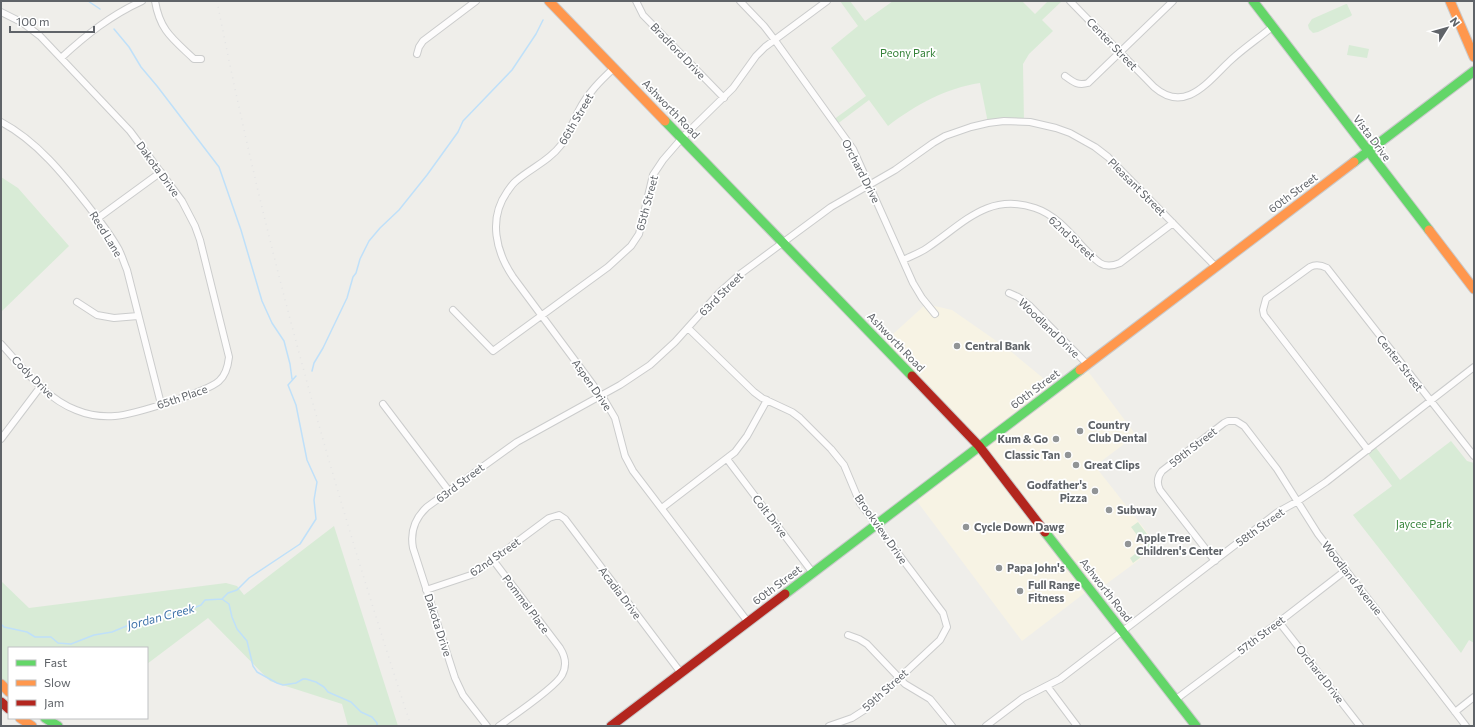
<svg xmlns="http://www.w3.org/2000/svg" width="1475" height="727" font-family="Commissioner,sans-serif">
<style>
.commercial{fill:#f7f3e4}
.green{fill:#d8ebd6}
.lines{fill:none;stroke-linecap:round;stroke-linejoin:round}
.stream{stroke:#bfe0f9;stroke-width:1.5}
.street-casing{stroke:#cbcccc;stroke-width:8}
.fast-casing{stroke:#cacacb;stroke-width:11}
.slow-casing{stroke:#cacacb;stroke-width:11}
.jam-casing{stroke:#cacacb;stroke-width:11}
.street{stroke:#fdfcfc;stroke-width:6}
.fast{stroke:#63d668;stroke-width:9}
.slow{stroke:#ff974d;stroke-width:9}
.jam{stroke:#b3261e;stroke-width:9}
.rail{stroke:#e4e4e4;stroke-width:1.5;stroke-dasharray:1 5;stroke-linecap:butt}
.poi-dot{fill:#919496;stroke:#fff;stroke-width:1.5}
.labels{text-anchor:middle;stroke-width:3.5;stroke-linejoin:round;paint-order:stroke}
.street-label{font-size:11px;fill:#5f6368;stroke:#fff}
.park-label{font-size:11px;fill:#348238;stroke:#fff}
.poi-label{font-size:11px;font-weight:bold;fill:#5f6368;stroke:#fff;text-anchor:start}
.water-label{font-size:12px;font-style:italic;fill:#4174aa;stroke:#fff}
</style>
<rect width="100%" height="100%" fill="#efeeea"/>
<path class="commercial" d="M926 304 952 310 1008 349 1055 388 1084 366 1136 435 1095 466 1158 546 1094 593 1090 589 1022 641 913 496 979 446 881 345Z"/>
<path class="green" d="M840 1H850L865 21 893 1H1022L1035 14 1048 1H1062L1042 20 1053 31 1029 54 1023 64 1024 122 988 123 980 83C946 88 915 105 888 126L869 100 836 125 833 120 866 96 831 48 858 26Z
M1346 4H1347L1352 15 1351 16 1318 32 1313 33 1309 29 1308 25 1312 19Z
M1349 45 1369 49 1367 58 1347 55Z
M1 177 18 188 69 246 1 312Z
M1451 441 1467 461 1474 463V643L1469 640 1461 653 1353 515 1392 486 1366 451 1374 445 1400 480Z
M1138 522 1156 546 1133 563 1130 558 1145 546 1131 527Z
M334 526 398 726H348L342 704 270 681 208 618 147 664V648H9V686L1 678V581L29 608 226 583 237 586 244 595Z"/>
<g class="lines">
<path class="stream" d="M88 1 100 9
M114 29 129 47 141 67 157 86 219 167 241 230 262 301 272 323 284 341 290 364 292 379
M312 371 314 363 323 348 347 298 353 277 356 273 360 259 369 241 380 228 399 210 427 175 458 132 463 121 512 70 536 34 543 20
M222 599 228 593 237 590 249 578 300 544 316 519 314 500 317 482 307 460 296 405 288 385 296 376
M1 624 4 627 27 632 35 637H51L58 643 71 644 94 635 112 632 129 625 189 610 201 605 205 600 222 599 229 604 232 617 237 629 247 641 253 666 257 672 277 683 283 685 296 683 303 679H306L316 682 324 687 328 692 351 702 361 712 372 717 377 723V726"/>
<defs>
<path id="street" d="M155 1C160 31 173 39 194 59H201
M636 1 643 15 724 98
M740 1 764 26 774 39 853 149 913 283 922 298 935 314
M1070 1 1154 87C1186 115 1209 80 1231 60 1244 48 1259 38 1272 27
M1 12 23 23 40 36 130 131 182 201 195 226 200 240 229 357C228 366 226 375 219 381 207 392 132 415 115 416 102 417 88 415 76 410 45 398 23 368 1 344
M417 54 419 47 423 41 476 1
M61 58C86 35 111 15 142 1
M614 68C600 81 588 93 579 110 573 121 569 134 561 145 549 161 531 168 516 181 512 184 510 188 507 192 488 219 496 252 513 277L605 401 615 418 625 456 633 471 748 622
M1065 76C1073 82 1078 86 1088 83L1173 1
M1 122C37 141 64 175 89 207 99 220 111 235 119 250 122 256 124 263 127 270L161 404
M98 218 161 172
M903 260C911 256 920 253 927 248 963 224 988 192 1035 208 1056 215 1070 233 1084 248 1089 253 1094 259 1100 263 1106 267 1113 266 1120 263L1173 223
M1009 293 1018 297 1030 306 1087 364
M77 302 97 315 114 318 138 316
M453 310 493 351 608 267 631 246 639 234 653 175 663 160 682 138 733 88 756 56 765 47 827 1
M688 328 754 392 762 398 792 412 800 418 831 449 844 465 860 503 943 613 947 627 940 640 866 709 852 718 829 726
M383 404 449 491
M1 439 41 386
M1368 450 1264 315 1263 310 1266 299 1310 267C1316 264 1321 265 1327 268L1474 456
M727 459 813 573
M662 508 735 452 747 436 767 400
M493 560 560 648C565 656 567 666 562 675 556 687 513 716 499 726
M1215 561 1160 490C1157 484 1157 477 1162 471L1224 423 1228 421H1236L1244 426 1277 469 1318 534 1466 726
M426 590 474 574 549 518 559 515 565 519 681 673
M1279 622 1360 726
M848 635 859 639 867 644 905 684 930 699 952 726
M1047 686 1077 726
M1175 700 1279 622 1346 570
M1455 712 1474 697
M487 726 463 695 455 678 413 548C410 532 414 519 427 507L517 442 620 385 650 365 675 342 719 293 739 275 831 207 895 170 933 143 945 136 971 127 988 123 1004 121 1030 122 1056 128 1070 133 1095 147 1108 157 1216 267
M986 726 1023 698 1060 679 1278 512 1298 501 1326 482 1474 367"/>
<path id="fast" d="M1253 1 1429 230
M665 121 912 376
M1354 162 1474 71
M1045 532 1196 726
M785 594 1080 370
M45 718 58 726"/>
<path id="slow" d="M549 1 665 121
M1450 1 1474 57
M1429 230 1474 289
M1080 370 1354 162
M1 684 9 692
M20 718 32 726"/>
<path id="jam" d="M912 376 979 446 1045 532
M1 702 9 709
M611 726 785 594"/>
</defs>
<use href="#street" class="street-casing"/>
<use href="#fast" class="fast-casing"/>
<use href="#slow" class="slow-casing"/>
<use href="#jam" class="jam-casing"/>
<use href="#street" class="street"/>
<use href="#fast" class="fast"/>
<use href="#slow" class="slow"/>
<use href="#jam" class="jam"/>
<path class="rail" d="M217 1C265 247 333 488 411 726"/>
</g>
<g class="poi-dot">
<circle cx="957" cy="346" r="4"/>
<circle cx="1080" cy="431" r="4"/>
<circle cx="1056" cy="439" r="4"/>
<circle cx="1068" cy="455" r="4"/>
<circle cx="1076" cy="465" r="4"/>
<circle cx="1095" cy="491" r="4"/>
<circle cx="1109" cy="510" r="4"/>
<circle cx="966" cy="527" r="4"/>
<circle cx="1128" cy="544" r="4"/>
<circle cx="999" cy="568" r="4"/>
<circle cx="1020" cy="591" r="4"/>
</g>
<g class="labels">
<g class="street-label">
<text transform="translate(1112 44) rotate(46)" y="4">Center Street</text>
<text transform="translate(678 51) rotate(46)" y="4">Bradford Drive</text>
<text transform="translate(671 109) rotate(46)" y="4">Ashworth Road</text>
<text transform="translate(576 119) rotate(-60)" y="4">66th Street</text>
<text transform="translate(1372 138) rotate(53)" y="4">Vista Drive</text>
<text transform="translate(158 169) rotate(54)" y="4">Dakota Drive</text>
<text transform="translate(861 171) rotate(63)" y="4">Orchard Drive</text>
<text transform="translate(1137 187) rotate(45)" y="4">Pleasant Street</text>
<text transform="translate(1293 193) rotate(-37)" y="4">60th Street</text>
<text transform="translate(647 203) rotate(-75)" y="4">65th Street</text>
<text transform="translate(106 234) rotate(58)" y="4">Reed Lane</text>
<text transform="translate(1072 238) rotate(43)" y="4">62nd Street</text>
<text transform="translate(721 294) rotate(-45)" y="4">63rd Street</text>
<text transform="translate(1049 328) rotate(44)" y="4">Woodland Drive</text>
<text transform="translate(896 342) rotate(46)" y="4">Ashworth Road</text>
<text transform="translate(1400 363) rotate(52)" y="4">Center Street</text>
<text transform="translate(33 377) rotate(45)" y="4">Cody Drive</text>
<text transform="translate(592 385) rotate(55)" y="4">Aspen Drive</text>
<text transform="translate(1035 389) rotate(-37)" y="4">60th Street</text>
<text transform="translate(182 397) rotate(-19)" y="4">65th Place</text>
<text transform="translate(1193 447) rotate(-38)" y="4">59th Street</text>
<text transform="translate(460 483) rotate(-37)" y="4">63rd Street</text>
<text transform="translate(770 516) rotate(53)" y="4">Colt Drive</text>
<text transform="translate(1260 527) rotate(-36)" y="4">58th Street</text>
<text transform="translate(881 529) rotate(55)" y="4">Brookview Drive</text>
<text transform="translate(495 557) rotate(-35)" y="4">62nd Street</text>
<text transform="translate(1352 578) rotate(52)" y="4">Woodland Avenue</text>
<text transform="translate(777 585) rotate(-37)" y="4">60th Street</text>
<text transform="translate(1106 590) rotate(52)" y="4">Ashworth Road</text>
<text transform="translate(620 593) rotate(53)" y="4">Acadia Drive</text>
<text transform="translate(526 604) rotate(53)" y="4">Pommel Place</text>
<text transform="translate(438 625) rotate(72)" y="4">Dakota Drive</text>
<text transform="translate(1261 635) rotate(-37)" y="4">57th Street</text>
<text transform="translate(1320 674) rotate(52)" y="4">Orchard Drive</text>
<text transform="translate(885 690) rotate(-42)" y="4">59th Street</text>
</g>
<g class="park-label">
<text x="908" y="57">Peony Park</text>
<text x="1424" y="528">Jaycee Park</text>
</g>
<g class="poi-label">
<text x="965" y="350">Central Bank</text>
<text x="1088" y="429">Country<tspan x="1088" dy="13">Club Dental</tspan></text>
<text x="1048" y="443" text-anchor="end">Kum &amp; Go</text>
<text x="1060" y="459" text-anchor="end">Classic Tan</text>
<text x="1084" y="469">Great Clips</text>
<text x="1087" y="489" text-anchor="end">Godfather's<tspan x="1087" dy="13">Pizza</tspan></text>
<text x="1117" y="514">Subway</text>
<text x="974" y="531">Cycle Down Dawg</text>
<text x="1136" y="542">Apple Tree<tspan x="1136" dy="13">Children's Center</tspan></text>
<text x="1007" y="572">Papa John's</text>
<text x="1028" y="589">Full Range<tspan x="1028" dy="13">Fitness</tspan></text>
</g>
<g class="water-label">
<text transform="translate(161 617) rotate(-15)" y="4">Jordan Creek</text>
</g>
</g>
<rect width="1475" height="727" fill="none" stroke="#5f6368" stroke-width="4"/>
<rect x="8" y="647" width="140" height="72" fill="#ffffff" stroke="#bfc1c3"/>
<rect x="16" y="660" width="20" height="6" fill="#63d668" stroke="#bfc1c3"/>
<text x="44" y="667" font-size="12" fill="#5f6368">Fast</text>
<rect x="16" y="680" width="20" height="6" fill="#ff974d" stroke="#bfc1c3"/>
<text x="44" y="687" font-size="12" fill="#5f6368">Slow</text>
<rect x="16" y="700" width="20" height="6" fill="#b3261e" stroke="#bfc1c3"/>
<text x="44" y="707" font-size="12" fill="#5f6368">Jam</text>
<g transform="translate(1447 28) rotate(53)" stroke="#ffffff" stroke-width="3" paint-order="stroke">
<path d="M0-3L7 15L0 10L-7 15Z" fill="#5f6368"/>
<text y="-6" font-size="11" font-weight="bold" text-anchor="middle" fill="#5f6368">N</text>
</g>
<path d="M10 26v6h84v-6" fill="none" stroke="#5f6368" stroke-width="2"/>
<text x="16" y="26" font-size="12" fill="#5f6368" stroke="#ffffff" stroke-width="3" paint-order="stroke">100 m</text>
</svg>
